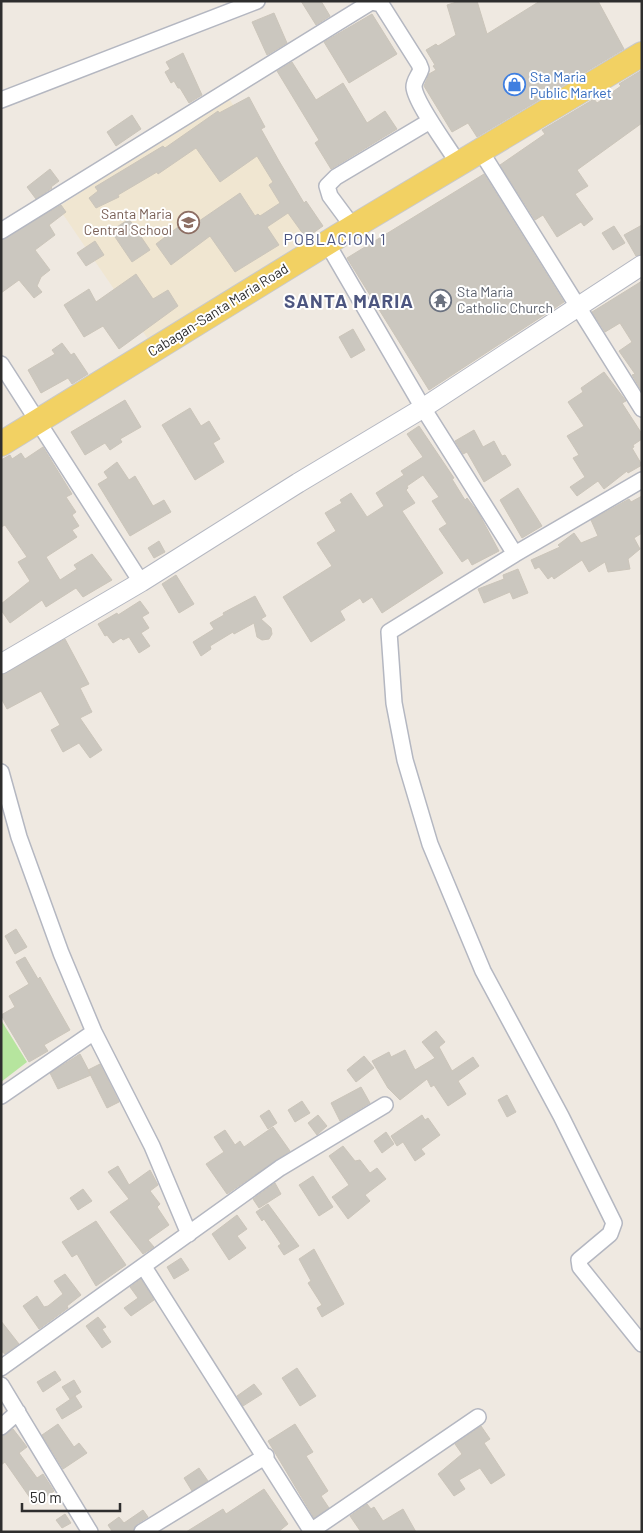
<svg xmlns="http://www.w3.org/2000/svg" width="643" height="1533" font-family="Barlow,sans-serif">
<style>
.education{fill:#f0e6d1}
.green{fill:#b6e59e}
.building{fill:#cbc7bf;stroke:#cbc5ba}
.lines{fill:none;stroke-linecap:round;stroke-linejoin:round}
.minor-casing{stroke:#b4b7c1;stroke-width:18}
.tertiary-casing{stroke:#b4b7c1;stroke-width:21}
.primary-casing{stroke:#c9c9c9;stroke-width:26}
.minor{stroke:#fff;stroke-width:15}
.tertiary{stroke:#fff;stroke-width:19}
.primary{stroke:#f2d163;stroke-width:24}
.labels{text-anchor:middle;stroke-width:4;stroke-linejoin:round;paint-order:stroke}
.shop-label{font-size:14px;fill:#366cbe;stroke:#fff;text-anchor:start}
.education-label{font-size:14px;fill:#785e54;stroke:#fff;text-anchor:end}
.worship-label{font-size:14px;fill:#5b616d;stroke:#fff;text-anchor:start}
.street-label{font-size:14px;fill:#2e2e2e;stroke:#fff}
.quarter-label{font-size:16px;letter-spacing:1px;fill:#4d5680;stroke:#fff}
.district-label{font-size:19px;font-weight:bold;letter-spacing:1px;fill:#4d5680;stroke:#fff}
</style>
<rect width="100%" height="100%" fill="#efe9e1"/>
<path class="education" d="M228 97 317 237 150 342 58 207Z"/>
<path class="green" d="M1 1020 27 1062 1 1082Z"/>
<path class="building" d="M301 1H321L330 16 316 25Z
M460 1H477L487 34 540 1H598L624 49 477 137 468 123 452 132 424 86 429 74 436 70 433 66 435 65 426 50 436 44 438 46 456 35 447 5Z
M274 13 287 43 267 55 252 22Z
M372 14 397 54 349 83 324 42Z
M183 53 202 95 189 103 180 88H178L174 81 171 83 165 72 170 69 166 62Z
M292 62 316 100 343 83 367 123 385 111 397 129 331 169 315 143 319 140 277 71Z
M642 70V123L577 170 588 186 575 194 593 219 584 226 581 222 557 237 543 215 535 220 500 165 545 134 542 130 594 99 597 103 621 86 619 84Z
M249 97 265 127 261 129 279 161 304 203 306 201 323 226 306 238 288 213 267 227 279 245 235 272 210 236 171 265 156 244 182 224 186 230 240 193 255 216 258 214 260 216 280 203 269 185 273 182 257 156 220 182 196 148 158 174 157 172 118 195 119 197 96 208 89 198 98 191 95 187 163 146 165 148 218 111 219 113Z
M132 115 141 129 116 146 107 132Z
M50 169 59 181 51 187 52 188 36 199 27 187Z
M484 174 564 302 429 390 347 258Z
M61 205 66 212 49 225 55 235 35 250 50 270 41 277 37 286 42 292 34 298 19 280 1 293V240Z
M129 219 150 250 132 262 111 231Z
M642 225V254L636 256 624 235Z
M614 226 625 243 613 250 602 233Z
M95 241 104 255 86 266 77 253Z
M136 274 153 299 168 290 178 306 119 349 103 326 84 337 64 305 89 289 96 302Z
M642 281V390H641L632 375 635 374 619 351 632 342 620 323 605 332 592 312Z
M353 329 365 350 351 358 339 337Z
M62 343 71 355 74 353 88 374 72 384 68 378 41 393 28 370 55 354 52 350Z
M604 372 626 401 622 403 642 434V439L633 445 634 447 632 448 642 465 628 473 627 471 604 489 598 481 577 496 570 487 585 477 573 458 579 455 567 436 584 426 568 402 583 392 581 388Z
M125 400 141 427 120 439 122 442 110 450 105 443 85 455 71 432Z
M190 408 201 426 209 421 220 439 213 443 224 462 195 480 162 425Z
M419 426 454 478 452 479 465 500 467 498 478 512 499 551 472 565 468 558 462 562 439 529 447 524 432 501 439 497 423 475 407 486 408 488 406 490 415 503 402 511 443 573 382 613 372 597 363 603 360 598 340 611 345 620 311 642 283 597 332 566 317 543 336 531 325 513 342 503 340 500 351 493 367 517 384 506 376 493 404 475 401 471 423 457 407 434Z
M474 430 483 447 494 441 502 456 505 455 511 465 484 482 467 452 463 454 455 441Z
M43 447 72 494 66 497 76 512 72 515 79 526 72 530 77 537 46 557 60 580 77 569 74 565 92 554 112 580 83 597 76 588 46 607 42 600 10 623 1 610V604L30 581 18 562 27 557 5 525 1 527V460L10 455 12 459 21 453 25 459Z
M117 462 129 480 135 476 153 506 164 500 171 512 130 536 98 484 108 478 104 472Z
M518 488 542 526 522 538 500 500Z
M642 496V533L634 538 640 549 628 559 630 569 608 572 605 562 589 572 582 560 554 579 552 576 548 579 539 567 535 569 531 560 560 547 558 545 574 533 581 543 598 536 591 520 629 499 631 502Z
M159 541 165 552 154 558 148 548Z
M518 569 528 593 513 599 510 592 484 603 478 589 504 579 503 575Z
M176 575 194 604 179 613 162 584Z
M255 596 266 616 261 619 271 628 272 634 269 639 262 640 257 637 254 623 234 634 233 632 210 646 211 649 201 656 193 642 214 629 210 623 224 615 223 613Z
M140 601 149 613 142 617 149 628 141 633 150 646 139 653 129 637 123 640 121 638 113 643 107 635 105 636 98 624 117 613 118 615Z
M65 639 89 684 80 688 92 712 80 718 102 750 90 758 79 743 63 752 51 730 60 725 41 691 7 709 1 698V675Z
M16 929 27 947 15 954 5 936Z
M25 957 38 979 40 977 70 1030 44 1045 48 1051 29 1062 1 1015 15 1007 9 996 29 984 16 962Z
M436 1031 445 1042 439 1047 452 1071 473 1057 479 1066 458 1081 466 1094 448 1106 434 1085 431 1087 427 1079 400 1100 388 1088 372 1061 389 1052 391 1057 405 1050 415 1070 435 1058 422 1042Z
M80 1054 91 1075 58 1089 50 1073Z
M364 1056 374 1068 356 1082 347 1070Z
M100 1064 119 1102 107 1108 88 1070Z
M361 1087 370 1103 340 1121 331 1103Z
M507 1095 516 1112 507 1117 498 1100Z
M302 1101 310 1113 295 1122 288 1110Z
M269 1110 277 1123 268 1129 260 1116Z
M318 1115 327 1126 317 1135 308 1123Z
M422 1115 425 1120 428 1118 440 1135 421 1149 425 1154 415 1161 403 1142 397 1146 391 1136Z
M273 1127 290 1151 227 1194 206 1164 224 1152 214 1137 225 1130 235 1145 240 1141 244 1147Z
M386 1132 394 1144 382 1153 374 1141Z
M343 1146 355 1161 360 1160 370 1173 377 1168 386 1179 365 1195 370 1201 348 1219 332 1197 349 1185 329 1156Z
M118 1166 129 1185 150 1170 158 1185 150 1191 160 1204 157 1207 169 1225 148 1240 154 1247 143 1254 110 1212 129 1199 108 1172Z
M313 1176 333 1207 319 1216 299 1185Z
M275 1183 281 1194 259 1208 253 1199Z
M83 1189 92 1201 78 1210 70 1198Z
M268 1204 299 1246 284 1255 278 1246 281 1244 264 1219 262 1221 256 1212Z
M237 1215 247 1229 237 1236 246 1248 229 1260 212 1234Z
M96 1221 126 1265 96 1286 77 1254 72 1257 62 1242Z
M314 1249 344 1304 322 1317 317 1308 322 1305 308 1283 311 1281 299 1259Z
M181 1258 189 1270 174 1279 167 1267Z
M65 1274 81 1295 67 1306 68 1308 39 1329 23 1306 37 1296 44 1307 48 1306 63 1294 54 1281Z
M141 1279 154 1300 131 1316 124 1308 138 1298 130 1287Z
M98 1317 106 1327 102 1329 111 1342 102 1348 86 1326Z
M1 1321 19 1344 5 1354 1 1351Z
M297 1368 316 1396 300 1406 282 1378Z
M55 1371 61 1380 43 1392 37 1382Z
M74 1380 81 1392 70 1399 62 1387Z
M254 1384 262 1394 243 1406 237 1396Z
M75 1396 82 1407 62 1419 56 1409Z
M58 1424 74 1447 79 1443 87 1453 63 1469 42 1435Z
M295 1424 313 1452 306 1456 328 1491 321 1496 329 1508 314 1518 268 1441Z
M481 1426 490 1439 484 1443 505 1475 491 1484 480 1468 459 1480 465 1489 454 1496 438 1474 462 1454 455 1444Z
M13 1429 27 1447 19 1453 37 1478 43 1474 54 1491 35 1505 5 1462 1 1465V1436Z
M199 1468 208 1481 192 1491 184 1478Z
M264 1489 288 1524 278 1532H186L223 1509 226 1514Z
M367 1504 371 1509 374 1507 383 1521 403 1509 416 1532H361L350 1516Z
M143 1510 148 1517 137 1524 133 1532H110L112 1531 108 1525 119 1517 124 1523Z
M65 1514 71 1523 62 1528 56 1520Z"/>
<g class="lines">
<defs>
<path id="minor" d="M1 100 257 1
M480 150 642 409
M353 227 330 196 327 186 336 177 430 121
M1 231 371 2 381 4 419 64 421 69C419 76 414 80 414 87 415 103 450 149 459 165
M327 243 423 408 515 554
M1 364 141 582
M642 480 515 554 389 632 394 703 405 760 430 844 483 971 561 1116 614 1223 610 1234 579 1260 580 1267 642 1344
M1 772 19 837 61 953 94 1032 152 1146 189 1234
M1 1096 94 1032
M144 1267 312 1532
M1 1368 280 1168 385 1105
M1 1385 90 1532
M1 1427 18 1412
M311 1531 478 1417
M142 1532 266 1456"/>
<path id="tertiary" d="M1 664 141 582 298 483 423 408 642 265"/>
<path id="primary" d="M1 444 353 227 642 54"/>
</defs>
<use href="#minor" class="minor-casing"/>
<use href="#tertiary" class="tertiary-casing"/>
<use href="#primary" class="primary-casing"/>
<use href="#minor" class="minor"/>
<use href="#tertiary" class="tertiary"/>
<use href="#primary" class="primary"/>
</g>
<defs>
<symbol id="shop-ring" viewBox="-11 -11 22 22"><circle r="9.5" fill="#fff" stroke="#3f7fe0" stroke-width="1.5"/><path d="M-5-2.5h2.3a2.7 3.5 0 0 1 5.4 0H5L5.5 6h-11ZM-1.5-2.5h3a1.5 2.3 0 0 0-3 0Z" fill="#3f7fe0"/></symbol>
<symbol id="school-ring" viewBox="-11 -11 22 22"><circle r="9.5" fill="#fff" stroke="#8d6e63" stroke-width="1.5"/><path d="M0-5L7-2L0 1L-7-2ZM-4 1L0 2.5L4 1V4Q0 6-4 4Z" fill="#8d6e63"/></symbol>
<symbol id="temple-ring" viewBox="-11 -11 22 22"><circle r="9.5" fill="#fff" stroke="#6b7280" stroke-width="1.5"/><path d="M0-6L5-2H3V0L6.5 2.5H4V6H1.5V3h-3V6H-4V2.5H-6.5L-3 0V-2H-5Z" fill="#6b7280"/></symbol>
</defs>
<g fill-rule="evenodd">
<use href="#shop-ring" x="502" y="72" width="25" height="25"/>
<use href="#school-ring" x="176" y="210" width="25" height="25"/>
<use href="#temple-ring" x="428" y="288" width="25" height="25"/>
</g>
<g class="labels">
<g class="shop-label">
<text x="530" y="82">Sta Maria<tspan x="530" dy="16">Public Market</tspan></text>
</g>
<g class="education-label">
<text x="172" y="219">Santa Maria<tspan x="172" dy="16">Central School</tspan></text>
</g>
<g class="worship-label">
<text x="457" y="297">Sta Maria<tspan x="457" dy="16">Catholic Church</tspan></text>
</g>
<g class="street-label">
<text transform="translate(218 310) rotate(-32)" y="5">Cabagan-Santa Maria Road</text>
</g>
<g class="quarter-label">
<text x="335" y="245">POBLACION 1</text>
</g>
<g class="district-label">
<text x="349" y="308">SANTA MARIA</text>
</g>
</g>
<rect width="643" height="1533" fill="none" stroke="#2e2e2e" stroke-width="5"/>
<path d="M22 1503v8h98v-8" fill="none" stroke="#2e2e2e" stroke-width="2.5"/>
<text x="30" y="1503" font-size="15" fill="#2e2e2e" stroke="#ffffff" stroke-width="4" paint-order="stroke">50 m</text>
</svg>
